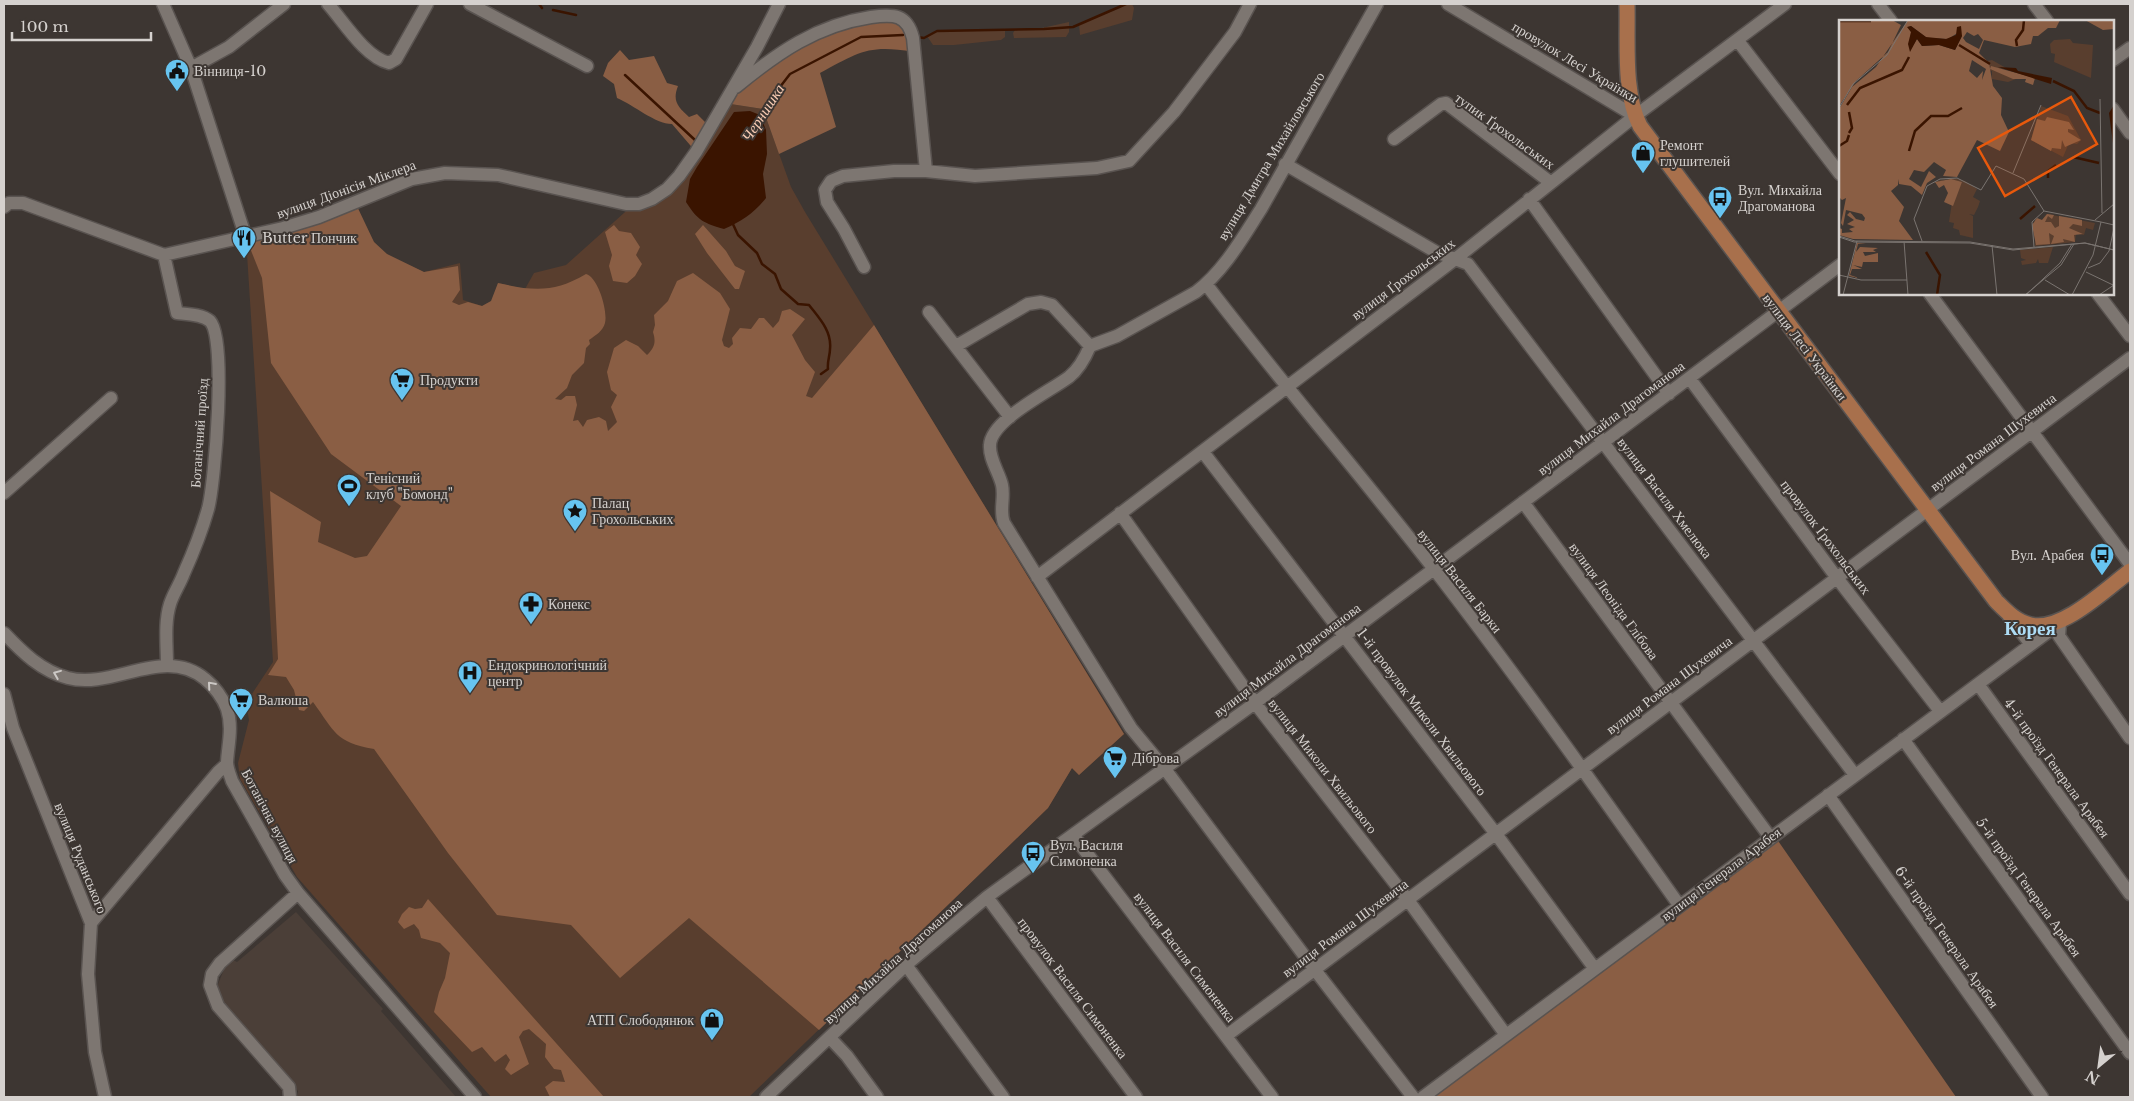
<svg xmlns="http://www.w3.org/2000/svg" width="2134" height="1101" font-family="'Libre Baskerville',serif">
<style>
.built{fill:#4b3f38}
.green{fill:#593e2e}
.forest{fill:#8a5e44}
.water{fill:#3a1400}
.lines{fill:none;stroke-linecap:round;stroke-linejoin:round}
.stream{stroke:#3a1400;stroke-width:2.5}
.minor-casing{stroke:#595350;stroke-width:15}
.major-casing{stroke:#595350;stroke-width:18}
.minor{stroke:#7d7671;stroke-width:12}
.major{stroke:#a8704c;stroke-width:15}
.oneway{stroke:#ccc8c5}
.labels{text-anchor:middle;stroke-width:4;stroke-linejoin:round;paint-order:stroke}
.street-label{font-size:14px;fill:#d5d1ce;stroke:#3d3632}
.poi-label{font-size:14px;fill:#d5d1ce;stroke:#3d3632;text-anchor:start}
.water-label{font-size:15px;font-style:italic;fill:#f6cab2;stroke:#3d3632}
.district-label{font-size:19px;font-weight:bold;fill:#addcf5;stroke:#3d3632}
.inset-river{fill:none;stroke:#3a1400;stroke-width:2.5}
.inset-road{fill:none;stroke:#7a7470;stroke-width:1}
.view{fill:#e8590c;fill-opacity:0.15;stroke:#e8590c;stroke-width:2.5}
.inset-edge{fill:none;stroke:#d5d1ce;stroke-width:2.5}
</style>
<rect width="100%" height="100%" fill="#3d3632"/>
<path class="built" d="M296 912 383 1009 381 1011 456 1097H297L298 1091 224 1004 216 989 225 967 231 959 237 962Z"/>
<path class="green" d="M1123 4H1132L1134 8 1132 20 1080 35 1079 24 1120 8Z
M1069 22V32L1066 37 1014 38 1013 33 1015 30H1033Z
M1005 30V37L1001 40 954 45H933L927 36 937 31Z
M724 103 763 109 791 187 805 212 1124 734 1079 775 1072 768 1048 808 749 1097H491L297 877 240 779 238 763 249 720 246 703 273 662 246 238 355 202C361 215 366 230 374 242 384 257 408 264 424 272L460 263 463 300 482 306 492 301 498 283 525 289 534 273 566 265 634 204 660 195Z"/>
<path class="forest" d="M899 18 913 52C868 44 858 53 820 73L836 127 779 154 763 109 724 103 729 93 829 27Z
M620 50 629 60 654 56 667 83 678 86C672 101 678 107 689 117L697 114 710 127 696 152 672 124C655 124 634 105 617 98L614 84 603 76 608 63Z
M355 202 374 242 387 254 424 272 458 266 460 290 452 302 459 305 468 302 482 306 491 301 498 283C533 291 554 293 586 274 598 277 608 311 605 323 603 331 596 335 589 340L590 344 586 348 584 363 572 375 567 388 555 399 561 400 566 396H575L577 405 573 421 578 420 583 427 587 420 599 417 606 421 608 431 617 422 611 407 617 395 611 390 607 372 614 348 626 340 638 346 647 355C655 347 656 342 653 332L655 325 654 315 668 301 677 281 693 273 720 293 730 309 722 340 724 346 729 348 733 344 732 338 740 328 751 329 759 318H764L773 328 779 321 782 311 790 309 805 319 792 335 805 360 815 372 806 396 812 398 874 325 1124 734 1079 775 1072 768 1048 808 819 1030 689 918 620 978 571 925 497 915 448 853 374 749C335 742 335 732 313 702L304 711 299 710 294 690 286 677 268 675 278 659 270 491 321 522 318 542 355 558 367 556 401 506 331 454 271 363 262 278 246 238Z
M614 225 619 231 631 233 640 247 636 255 642 264 635 276 627 283 613 281 609 266 612 255 605 232Z
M703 225 726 251 735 266 745 271 739 289H735L707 253 695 234Z
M1774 835 1956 1097H1436L1435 1088Z
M428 899 604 1097H550L545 1087 553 1081 565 1082 561 1070 554 1069 545 1057 546 1044 529 1029 523 1031 519 1037 529 1064 511 1075 505 1069 510 1060 506 1054 495 1062 482 1047 472 1052 434 1012 439 992 445 978 450 953 440 943 421 938 419 930 414 924 404 929 398 922 402 914 409 907 415 909 422 908Z"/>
<path class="water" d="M750 111 760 115 766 130 767 154 763 174 766 198C754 213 742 221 724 229 704 223 698 221 686 202L690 179 697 167 734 112Z"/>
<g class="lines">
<path class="stream" d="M539 4 542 8
M553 10 576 15
M917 37 924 38 937 31 1044 29 1073 27 1126 4
M625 75 695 140
M759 117 763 109 790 74 861 37 903 35
M732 222 738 235 757 253 762 264 775 274 781 289 798 304 809 305C819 318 832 331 830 349 830 356 827 361 828 369L821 374"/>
<defs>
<path id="minor" d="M163 4 191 68 246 238
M328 4C344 22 365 57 389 63L396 59 427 4
M470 4 587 66
M1377 4 1261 209C1243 237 1224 271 1196 292L1117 336 1090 346C1085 358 1079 369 1069 377 1049 392 991 420 990 445 989 459 999 472 1002 485 1005 498 999 510 1004 523L1131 728 1165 769 1315 970 1413 1097
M1448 4 1635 116
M1878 4 1891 21
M2034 4 2047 21
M1738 41 1840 174
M2113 60 2130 48
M191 68 229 47 284 4
M736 87C777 53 817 25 871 17 894 14 907 14 913 38L926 171
M2113 109 2130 133
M1394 139 1441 104 1446 103 1550 182
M1285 164 1436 252 1468 264 1855 775
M1529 199 1669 394
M4 207 9 203H23L164 255 283 228 319 217 412 179 445 173 498 175 626 204H639L652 199 667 189 679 176 696 152 757 47 779 4
M164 255 177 313C187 314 202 314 210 321 227 339 215 482 208 509 202 530 193 553 184 573 180 584 173 594 170 604 164 623 167 646 167 665
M864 267 844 229 827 202 825 190 831 181 843 176 894 171H926L975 176 1097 168 1129 161 1174 112 1235 32 1250 4
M1206 284C1280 381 1359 473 1434 569 1519 679 1599 792 1679 905
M1930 294 2130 564
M2098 294 2130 336
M929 312 1010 417
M956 346 1028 304 1041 302 1052 305 1090 346
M1690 379 1837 578 1940 711
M1203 452 1496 834 1595 969
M4 493 111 398
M1523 502 1770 837
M1120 513 1255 703 1408 900 1506 1035
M1037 577 1454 260 1635 116 1785 4
M2009 617 2030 643
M2060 623 2059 636 2130 738
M4 633C22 652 41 671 68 678 113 690 164 645 205 679 214 686 223 698 227 709 233 727 228 745 227 762 227 768 230 775 232 781L285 875 298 893 475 1097
M1978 684 2130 894
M4 694 13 728 91 923 88 974 95 1052 105 1097
M1903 739 2130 1053
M1828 795 2042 1097
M1073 835 1272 1097
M987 897 1136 1097
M91 923 218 772 227 764
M906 965 1003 1097
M1226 1036 2130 358
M830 1038 847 1056 877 1097
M290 1097 289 1087 218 1006 210 985 212 974 220 963 298 893
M766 1097 906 965 987 897 1255 703 1840 265
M1423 1097 2060 623"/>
<path id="major" d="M1627 4C1628 42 1623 92 1640 126L1996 601C2006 611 2016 622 2031 625 2062 632 2106 589 2130 571"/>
</defs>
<use href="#minor" class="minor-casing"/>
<use href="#major" class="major-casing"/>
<use href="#minor" class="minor"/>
<use href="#major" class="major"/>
</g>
<defs><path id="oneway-chevron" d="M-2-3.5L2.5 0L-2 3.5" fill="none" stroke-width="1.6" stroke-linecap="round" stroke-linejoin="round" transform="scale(1.25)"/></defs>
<g class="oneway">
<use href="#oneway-chevron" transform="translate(57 674) rotate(-158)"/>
<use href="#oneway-chevron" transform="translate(211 685) rotate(-131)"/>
</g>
<defs>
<symbol id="civic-pin" viewBox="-11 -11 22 30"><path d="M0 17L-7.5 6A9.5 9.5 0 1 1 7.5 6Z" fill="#67c4f0" stroke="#3d3632"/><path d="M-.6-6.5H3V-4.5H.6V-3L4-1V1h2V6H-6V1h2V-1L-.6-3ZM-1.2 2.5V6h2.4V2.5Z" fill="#111"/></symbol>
<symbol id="shop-pin" viewBox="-11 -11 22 30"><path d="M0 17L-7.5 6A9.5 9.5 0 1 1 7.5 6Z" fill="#67c4f0" stroke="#3d3632"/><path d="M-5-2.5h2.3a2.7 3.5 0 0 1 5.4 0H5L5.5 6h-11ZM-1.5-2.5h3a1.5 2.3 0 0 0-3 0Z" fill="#111"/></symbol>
<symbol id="bus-pin" viewBox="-11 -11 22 30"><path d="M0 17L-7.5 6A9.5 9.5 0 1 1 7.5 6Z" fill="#67c4f0" stroke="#3d3632"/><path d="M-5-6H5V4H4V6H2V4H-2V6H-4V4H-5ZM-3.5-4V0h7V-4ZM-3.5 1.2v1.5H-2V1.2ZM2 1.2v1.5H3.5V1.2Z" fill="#111"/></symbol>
<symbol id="restaurant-pin" viewBox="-11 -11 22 30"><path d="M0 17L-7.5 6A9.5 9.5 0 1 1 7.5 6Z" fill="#67c4f0" stroke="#3d3632"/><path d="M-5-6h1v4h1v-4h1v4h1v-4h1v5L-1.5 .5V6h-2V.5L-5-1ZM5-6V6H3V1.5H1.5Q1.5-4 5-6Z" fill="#111"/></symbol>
<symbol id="supermarket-pin" viewBox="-11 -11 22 30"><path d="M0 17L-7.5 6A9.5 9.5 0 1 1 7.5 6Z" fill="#67c4f0" stroke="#3d3632"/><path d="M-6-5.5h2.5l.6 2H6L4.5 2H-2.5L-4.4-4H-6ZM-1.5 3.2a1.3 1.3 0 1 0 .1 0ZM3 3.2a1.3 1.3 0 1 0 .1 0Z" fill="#111"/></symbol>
<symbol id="stadium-pin" viewBox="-11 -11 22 30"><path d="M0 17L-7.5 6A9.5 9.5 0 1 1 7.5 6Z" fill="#67c4f0" stroke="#3d3632"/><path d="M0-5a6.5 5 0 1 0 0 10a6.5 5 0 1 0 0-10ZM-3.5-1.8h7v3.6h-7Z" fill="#111"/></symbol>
<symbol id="sight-pin" viewBox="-11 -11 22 30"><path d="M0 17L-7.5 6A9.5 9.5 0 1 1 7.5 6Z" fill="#67c4f0" stroke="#3d3632"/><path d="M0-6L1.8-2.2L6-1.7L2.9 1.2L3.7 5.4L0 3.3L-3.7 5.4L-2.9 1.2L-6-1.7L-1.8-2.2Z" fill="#111"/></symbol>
<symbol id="pharmacy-pin" viewBox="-11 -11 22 30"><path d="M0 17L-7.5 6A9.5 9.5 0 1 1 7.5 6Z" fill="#67c4f0" stroke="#3d3632"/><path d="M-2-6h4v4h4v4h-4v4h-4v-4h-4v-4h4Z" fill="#111"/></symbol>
<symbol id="hospital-pin" viewBox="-11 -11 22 30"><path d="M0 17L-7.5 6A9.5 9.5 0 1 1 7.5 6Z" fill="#67c4f0" stroke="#3d3632"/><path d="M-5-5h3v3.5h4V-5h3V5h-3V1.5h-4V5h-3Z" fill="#111"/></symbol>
</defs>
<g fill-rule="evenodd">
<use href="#civic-pin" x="163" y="57" width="28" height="38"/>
<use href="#shop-pin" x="1629" y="139" width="28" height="38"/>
<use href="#bus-pin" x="1706" y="184" width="28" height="38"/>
<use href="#restaurant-pin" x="230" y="224" width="28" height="38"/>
<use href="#supermarket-pin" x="388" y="366" width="28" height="38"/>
<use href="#stadium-pin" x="335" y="472" width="28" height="38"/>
<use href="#sight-pin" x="561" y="497" width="28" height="38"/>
<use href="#bus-pin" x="2088" y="541" width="28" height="38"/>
<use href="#pharmacy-pin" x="517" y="590" width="28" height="38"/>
<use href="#hospital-pin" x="456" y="659" width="28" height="38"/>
<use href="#supermarket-pin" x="227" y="686" width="28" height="38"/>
<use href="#supermarket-pin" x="1101" y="744" width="28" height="38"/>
<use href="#bus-pin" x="1019" y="839" width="28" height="38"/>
<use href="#shop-pin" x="698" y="1006" width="28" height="38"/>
</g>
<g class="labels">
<g class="street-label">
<text transform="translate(1575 62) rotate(31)" y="5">провулок Лесі Українки</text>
<text transform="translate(1505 131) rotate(36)" y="5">тупик Ґрохольських</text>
<text transform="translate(1271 156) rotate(-59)" y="5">вулиця Дмитра Михайловського</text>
<text transform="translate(346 189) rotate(-20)" y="5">вулиця Діонісія Міклера</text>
<text transform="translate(1403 279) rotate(-37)" y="5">вулиця Ґрохольських</text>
<text transform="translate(1805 347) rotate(53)" y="5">вулиця Лесі Українки</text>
<text transform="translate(1611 418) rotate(-37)" y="5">вулиця Михайла Драгоманова</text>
<text transform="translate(199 433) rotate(-86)" y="5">Ботанічний проїзд</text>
<text transform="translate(1993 442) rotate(-37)" y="5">вулиця Романа Шухевича</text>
<text transform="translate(1665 498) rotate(53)" y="5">вулиця Василя Хмелюка</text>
<text transform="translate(1826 537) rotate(53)" y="5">провулок Ґрохольських</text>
<text transform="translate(1460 581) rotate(52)" y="5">вулиця Василя Барки</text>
<text transform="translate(1614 601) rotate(54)" y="5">вулиця Леоніда Глібова</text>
<text transform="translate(1287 660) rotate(-37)" y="5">вулиця Михайла Драгоманова</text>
<text transform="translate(1669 685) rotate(-37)" y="5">вулиця Романа Шухевича</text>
<text transform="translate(1422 712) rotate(53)" y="5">1-й провулок Миколи Хвильового</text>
<text transform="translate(1323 766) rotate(52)" y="5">вулиця Миколи Хвильового</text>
<text transform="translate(2057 768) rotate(54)" y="5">4-й проїзд Генерала Арабея</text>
<text transform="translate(270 816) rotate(62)" y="5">Ботанічна вулиця</text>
<text transform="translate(81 858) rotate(68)" y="5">вулиця Руданського</text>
<text transform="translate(1721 874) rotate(-37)" y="5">вулиця Генерала Арабея</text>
<text transform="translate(2029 887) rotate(54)" y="5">5-й проїзд Генерала Арабея</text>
<text transform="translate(1345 928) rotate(-37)" y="5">вулиця Романа Шухевича</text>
<text transform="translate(1947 937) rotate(55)" y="5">6-й проїзд Генерала Арабея</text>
<text transform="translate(1185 957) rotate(53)" y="5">вулиця Василя Симоненка</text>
<text transform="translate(893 961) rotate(-42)" y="5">вулиця Михайла Драгоманова</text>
<text transform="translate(1073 988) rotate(53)" y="5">провулок Василя Симоненка</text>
</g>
<g class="poi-label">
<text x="194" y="76">Вінниця-10</text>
<text x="1660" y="150">Ремонт<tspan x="1660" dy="16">глушителей</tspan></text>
<text x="1738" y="195">Вул. Михайла<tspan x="1738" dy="16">Драгоманова</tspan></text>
<text x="262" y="243">Butter Пончик</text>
<text x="420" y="385">Продукти</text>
<text x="366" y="483">Тенісний<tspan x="366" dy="16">клуб "Бомонд"</tspan></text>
<text x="592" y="508">Палац<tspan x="592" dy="16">Грохольських</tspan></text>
<text x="2084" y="560" text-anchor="end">Вул. Арабея</text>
<text x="548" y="609">Конекс</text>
<text x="488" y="670">Ендокринологічний<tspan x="488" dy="16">центр</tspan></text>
<text x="258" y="705">Валюша</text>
<text x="1132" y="763">Діброва</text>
<text x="1050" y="850">Вул. Василя<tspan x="1050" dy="16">Симоненка</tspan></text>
<text x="694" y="1025" text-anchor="end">АТП Слободянюк</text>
</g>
<g class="water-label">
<text transform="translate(763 113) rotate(-57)" y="5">Чернишка</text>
</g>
<g class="district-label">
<text x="2030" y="635">Корея</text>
</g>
</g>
<g transform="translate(1839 20)">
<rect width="275" height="275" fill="#3d3632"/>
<path d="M231 19 234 23 254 25 252 58 215 42 216 34 212 33 211 24 215 20ZM137 31 148 41 153 40 167 48 151 49 177 59 169 62 153 59V51L149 50ZM202 86 229 96 242 120 238 124 230 123 224 137 192 120ZM115 158 126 161 138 169 134 177 141 181 139 187 135 195 130 194 134 196V218L121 215 120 210 114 208 115 203 110 202 113 182 123 162 109 159 91 164 102 160ZM208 194 256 203 254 210 247 208 245 215 237 213 236 222 196 226V198L203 200ZM214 227 209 243H200L199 239 197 243 183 245 182 241 187 240 182 238 181 230Z" fill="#593e2e"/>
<path d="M0 0H53L62 5 49 32 17 61 0 86ZM69 0H221L217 8H209L199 16H194L192 24 176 27 145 20 140 33 150 43 154 66 163 78 162 95 170 112 161 131 138 120 118 157 104 156 107 150 95 142 85 152 75 150 70 159 82 167 90 151 97 157 88 163 83 175 72 166 60 164 59 159V165L52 171 65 187 60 201 74 220 14 219 0 215V208L3 209V213L14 212 10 209 16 207 8 204 15 200 8 195 11 192 17 199 25 201 26 198 23 194 7 190 4 206 2 203 7 178 3 180 0 177V89L13 67 37 47ZM72 6 88 18 109 19 120 12 123 16 116 30 100 25 83 26 78 19 71 30 72 12 69 7ZM128 12 135 16 139 14 144 20 140 29 127 22 124 18ZM133 40 147 49 143 60 144 51 138 58 130 51ZM246 0H275V9L264 10ZM152 46 196 58 194 65 186 62 187 59H174L151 49ZM208 97 230 102 235 110 229 109V112L242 120 226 127 223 120 222 129 213 128 212 131 192 120 198 99 206 101ZM112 159 123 162 114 186 105 182 109 173 105 165 100 168 96 162ZM208 194 215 195 213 199 209 196 206 202H212L216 208 220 206V196L243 200V206L234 204 230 208 244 214 235 215 236 222 224 219 225 222 212 224 215 216 210 213 211 224 197 225 193 205 198 198 203 200ZM18 223 27 224H19L17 232 21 227 39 228 34 230 37 232H24L26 236 39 233V242H24L23 247 14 245 23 249H13L11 255 20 258 10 256Z" fill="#8a5e44" fill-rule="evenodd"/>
<path d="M72 6 87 17 107 19 117 15 118 7 122 6 123 16 116 30 100 25 83 26 78 19 71 32 69 24 72 12 68 7ZM159 47 177 48 179 51 213 58 212 64ZM275 85V131L270 93Z" fill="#3a1400"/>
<path class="inset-river" d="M0 1H32M120 25 151 44M178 26 177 20 184 10 185 0M214 61 235 71 248 88 261 93M8 85 21 68 63 50 70 37M10 92 13 108 10 113M0 126 8 121 10 115M70 131 76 111 92 96H109L123 88M234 137 260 143M209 158V151L217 145M181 199 196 186M87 232 101 255 98 275"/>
<path class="inset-road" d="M261 79 263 193M0 88 14 64 48 35 69 0M174 153 202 85M256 200 275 184M0 216 16 221 131 222 174 229 246 223 275 230M0 217 15 222 131 223 174 230 246 223 275 230M65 221 69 275M83 221 75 199 88 166 101 159 118 158 142 170 157 146 185 159 205 191M153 225 158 275M195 227 193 202 205 191 262 202M249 248 261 243 270 231 275 208M247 252 274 265M0 255 22 260H68M206 260 231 275M4 275 18 221M186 275 222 245 235 224M187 275 221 243 233 224M233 275 254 235 262 202 275 205M260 275 275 265"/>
<path class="view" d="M232 77 258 124 166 176 139 128Z"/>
<rect width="275" height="275" class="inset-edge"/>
</g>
<rect width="2134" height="1101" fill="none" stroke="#d5d1ce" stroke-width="10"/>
<g transform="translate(2099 1066) rotate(209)" stroke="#3d3632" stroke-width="4" paint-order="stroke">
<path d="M0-4L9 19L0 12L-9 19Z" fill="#d5d1ce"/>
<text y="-8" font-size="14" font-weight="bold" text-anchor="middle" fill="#d5d1ce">N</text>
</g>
<path d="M12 32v8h139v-8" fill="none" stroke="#d5d1ce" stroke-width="2.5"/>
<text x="20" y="32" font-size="15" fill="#d5d1ce" stroke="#3d3632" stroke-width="4" paint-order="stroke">100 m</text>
</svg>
